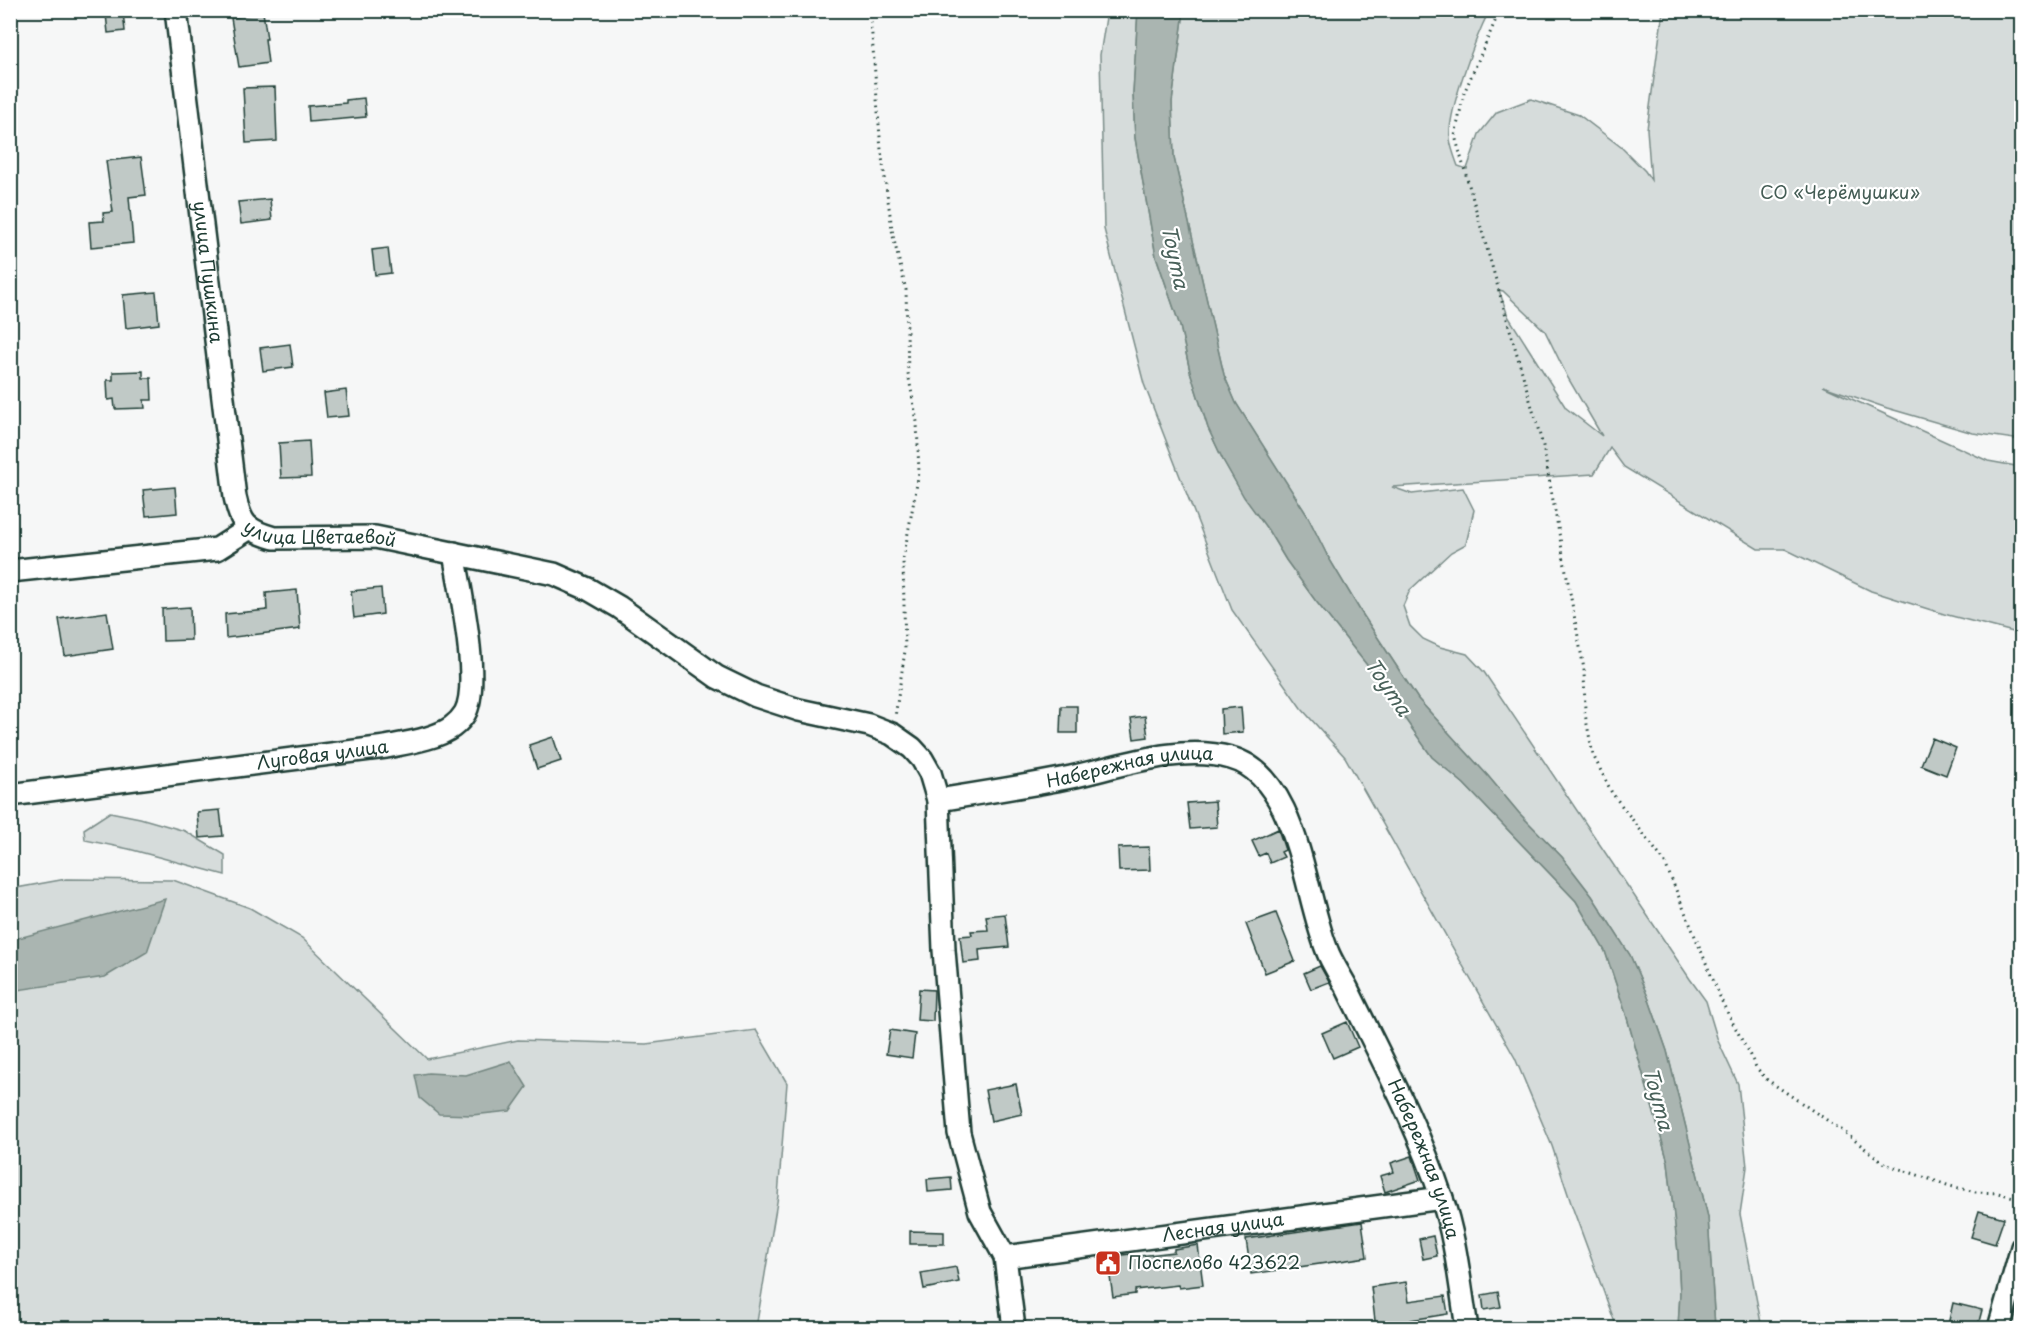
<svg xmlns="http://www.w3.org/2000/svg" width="2032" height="1339" font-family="'Playpen Sans',sans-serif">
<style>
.green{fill:#d6dcdb;stroke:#7a8c88;stroke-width:1.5;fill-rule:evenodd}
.water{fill:#aab5b1;stroke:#72857f;stroke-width:1.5}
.building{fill:#c0c9c6;stroke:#1f3d34;stroke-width:1.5}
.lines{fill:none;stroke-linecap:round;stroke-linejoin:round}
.minor-casing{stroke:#1f3d34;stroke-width:26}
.path{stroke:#1f3d34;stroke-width:3;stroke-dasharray:1.5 4.5;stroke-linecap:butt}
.minor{stroke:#fff;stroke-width:21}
.labels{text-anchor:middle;stroke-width:4.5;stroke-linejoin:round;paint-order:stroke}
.park-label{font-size:18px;fill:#445d55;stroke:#fff}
.street-label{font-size:18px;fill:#1f3d34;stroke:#fff}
.poi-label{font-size:18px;fill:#1f3d34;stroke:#fff;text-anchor:start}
.water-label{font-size:20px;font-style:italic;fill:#49615a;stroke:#fff}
</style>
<rect width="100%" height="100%" fill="#f6f7f7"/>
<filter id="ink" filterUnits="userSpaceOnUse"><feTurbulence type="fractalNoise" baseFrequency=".0167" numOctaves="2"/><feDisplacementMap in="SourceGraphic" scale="12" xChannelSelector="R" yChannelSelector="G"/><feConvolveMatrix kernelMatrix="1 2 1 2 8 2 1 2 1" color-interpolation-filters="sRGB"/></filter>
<g filter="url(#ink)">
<path class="green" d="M1107 11H1138L1133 93 1135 138 1156 256 1180 326 1190 371 1208 428 1223 460 1244 496 1268 530 1286 560 1315 600 1367 665 1432 757 1464 784 1576 901 1605 951 1626 1014 1668 1162 1678 1252 1680 1293 1678 1328H1617L1573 1209 1552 1146 1515 1058 1345 757 1301 708 1232 610 1144 384 1104 229 1100 55Z
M1184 11H1489C1476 37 1447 112 1450 139 1451 148 1455 158 1458 166L1467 169 1479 134 1497 112 1531 99 1579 115 1621 147 1645 171 1651 180 1647 129 1663 11H2021V440L1973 433 1887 408 1823 386 1988 461 2021 467V634L1944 614 1871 591 1785 549H1758L1624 467 1610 448 1594 474 1392 487 1412 494 1463 488 1474 510 1466 544 1451 552 1410 590 1403 606 1410 626 1423 639 1440 647 1467 654 1484 672 1690 979 1706 1001 1718 1041 1738 1084 1747 1167 1740 1214 1762 1328H1715L1708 1217 1667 1051 1648 997 1630 955 1592 896 1562 857 1519 813 1488 776 1418 699 1361 612 1327 555 1307 515 1236 403 1224 375 1174 158 1172 102ZM1499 290 1503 291 1545 331 1568 378 1602 436 1566 408 1508 316Z
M110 812 140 818 185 831 225 855V875L129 849 85 840 84 829Z
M66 879 173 880 250 908 302 938 427 1059 518 1040 646 1044 756 1030 787 1083 778 1196 756 1328H11V889Z"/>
<path class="water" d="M1138 10 1184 11 1172 102 1174 158 1224 375 1236 403 1307 515 1327 555 1361 612 1418 699 1488 776 1519 813 1562 857 1592 896 1630 955 1648 997 1667 1051 1708 1217 1715 1328H1678L1680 1293 1678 1252 1668 1162 1626 1014 1605 951 1576 901 1464 784 1432 757 1367 665 1315 600 1286 560 1268 530 1244 497 1223 460 1208 428 1190 371 1180 326 1156 256 1135 138 1133 93Z
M165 899 147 952 105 977 11 991V940Z
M511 1061 527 1087 510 1111 472 1115 439 1114 420 1098 415 1075 428 1073 466 1075Z"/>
<path class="building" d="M123 12 125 31 108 33 106 14Z
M263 12 267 39H265L268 63 239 67 231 18Z
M275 87 277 141 246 143 243 88Z
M364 98 366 117 309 122 308 106 346 103V100Z
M141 157 146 195 129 197 133 243 91 247 89 222 104 221 103 213 113 212 106 161Z
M270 199 272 220 241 224 238 202Z
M388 248 391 273 375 275 372 250Z
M156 292 159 324 126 328 123 295Z
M290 344 293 367 263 371 260 348Z
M143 371V378H151L152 400H144L145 408 115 409 114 399 108 400 107 380H113V372Z
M346 390 349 416 327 418 324 393Z
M309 441 311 477 281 478 279 443Z
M175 487 177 513 146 516 143 490Z
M381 588 383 614 354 618 351 591Z
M297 590 300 629 226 638 225 614 267 610 266 593Z
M190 607 191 640 163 641 162 609Z
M107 612 113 649 65 656 59 619Z
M1061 706H1077V733H1060Z
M1241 707 1243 732 1222 734 1221 709Z
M1145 716 1148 737 1134 739 1131 718Z
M553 737 561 761 537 769 529 745Z
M1932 738 1956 748 1946 775 1921 765Z
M1215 801 1217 827 1190 829 1187 803Z
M220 810 223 836 199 838 197 812Z
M1278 829 1285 850 1281 852 1284 857 1270 863 1266 853 1259 856 1252 841Z
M1149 847 1150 870 1119 871 1118 848Z
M1276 913 1295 961 1265 973 1246 924Z
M1005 914 1009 947 979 950 980 961 963 963 960 936 972 935 971 931 988 930 986 916Z
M1320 966 1329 982 1311 989 1304 973Z
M919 989 934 990 933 1021 917 1020Z
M1347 1022 1358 1047 1333 1058 1322 1033Z
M890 1030 915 1034 912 1058 886 1054Z
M1016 1084 1022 1114 991 1121 985 1090Z
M1412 1156 1420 1180 1385 1192 1380 1176 1394 1172 1391 1163Z
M951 1177 952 1190 928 1192 927 1179Z
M1979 1211 2004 1218 1995 1244 1971 1237Z
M1362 1222 1367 1257 1251 1274 1246 1239Z
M910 1231 944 1232V1244H910Z
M1433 1236 1437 1256 1423 1259 1419 1239Z
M1198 1245 1203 1285 1179 1288 1178 1285 1135 1290V1294L1113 1297 1107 1257 1130 1254 1131 1257 1174 1252V1249Z
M956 1267 959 1282 924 1289 921 1273Z
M1406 1282 1409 1301 1445 1296 1448 1314 1411 1320 1412 1329H1376L1371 1287Z
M1498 1292 1501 1307 1484 1310 1482 1295Z
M1953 1303 1982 1310 1977 1329H1947Z"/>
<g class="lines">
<defs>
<g id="minor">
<path id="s1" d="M176 10 235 497C241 524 246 530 274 538L375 537 554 574 588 589 619 607 717 677 756 696 799 710 869 725 892 734 912 748 922 759 930 773 938 800 944 950 959 1133 980 1212 1005 1257 1014 1328"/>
<path d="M10 571 217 549 250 528"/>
<path id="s2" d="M10 795 386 747C405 743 436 739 452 727 456 724 462 718 465 713 481 684 460 588 454 553"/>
<path id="s3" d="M938 800C982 793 1027 786 1071 777 1121 766 1180 744 1231 758 1300 777 1304 900 1329 955 1334 966 1341 977 1347 988 1380 1056 1417 1124 1441 1196 1456 1238 1460 1285 1467 1328"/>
<path id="s4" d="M1005 1257 1442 1198"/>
<path d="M1999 1328 2022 1247"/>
</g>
</defs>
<use href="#minor" class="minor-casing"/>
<path class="path" d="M870 10 881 150 893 236 906 290 908 373 917 422 919 473 903 560 905 651 895 717
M1500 10 1464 93 1455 136 1543 446 1584 669 1585 714 1593 755 1612 793 1664 861 1723 1004 1756 1067 1766 1079 1843 1131 1872 1154 1888 1165 1950 1186 1976 1192 1998 1193 2022 1199"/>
<use href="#minor" class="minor"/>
</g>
</g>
<defs>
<symbol id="civic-square" viewBox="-11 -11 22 22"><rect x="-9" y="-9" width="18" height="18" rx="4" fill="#c8321e" stroke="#fff"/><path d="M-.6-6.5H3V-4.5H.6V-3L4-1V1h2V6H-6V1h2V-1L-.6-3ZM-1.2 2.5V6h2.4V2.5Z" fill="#fff"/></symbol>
</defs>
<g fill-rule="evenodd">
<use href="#civic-square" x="1093" y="1248" width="30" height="30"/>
</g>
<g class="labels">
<g class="park-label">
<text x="1840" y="199">СО «Черёмушки»</text>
</g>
<g class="street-label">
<text dy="6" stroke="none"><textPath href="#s1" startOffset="264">улица Пушкина</textPath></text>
<text dy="6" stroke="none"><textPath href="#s1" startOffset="597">улица Цветаевой</textPath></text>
<text dy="6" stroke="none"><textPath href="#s2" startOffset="315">Луговая улица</textPath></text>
<text dy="6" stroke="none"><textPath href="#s3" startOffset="195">Набережная улица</textPath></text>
<text dy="6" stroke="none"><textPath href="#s3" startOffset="752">Набережная улица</textPath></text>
<text dy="6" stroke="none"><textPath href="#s4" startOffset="220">Лесная улица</textPath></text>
</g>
<g class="poi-label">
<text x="1128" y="1269">Поспелово 423622</text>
</g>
<g class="water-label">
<text transform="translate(1175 257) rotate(78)" y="7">Toyma</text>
<text transform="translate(1388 687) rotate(56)" y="7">Toyma</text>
<text transform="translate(1658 1099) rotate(75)" y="7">Toyma</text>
</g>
</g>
<rect width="2032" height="1339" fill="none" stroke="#fff" stroke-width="36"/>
<rect x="18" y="18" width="1996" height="1303" fill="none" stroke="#1f3d34" stroke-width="2" filter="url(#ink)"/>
</svg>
